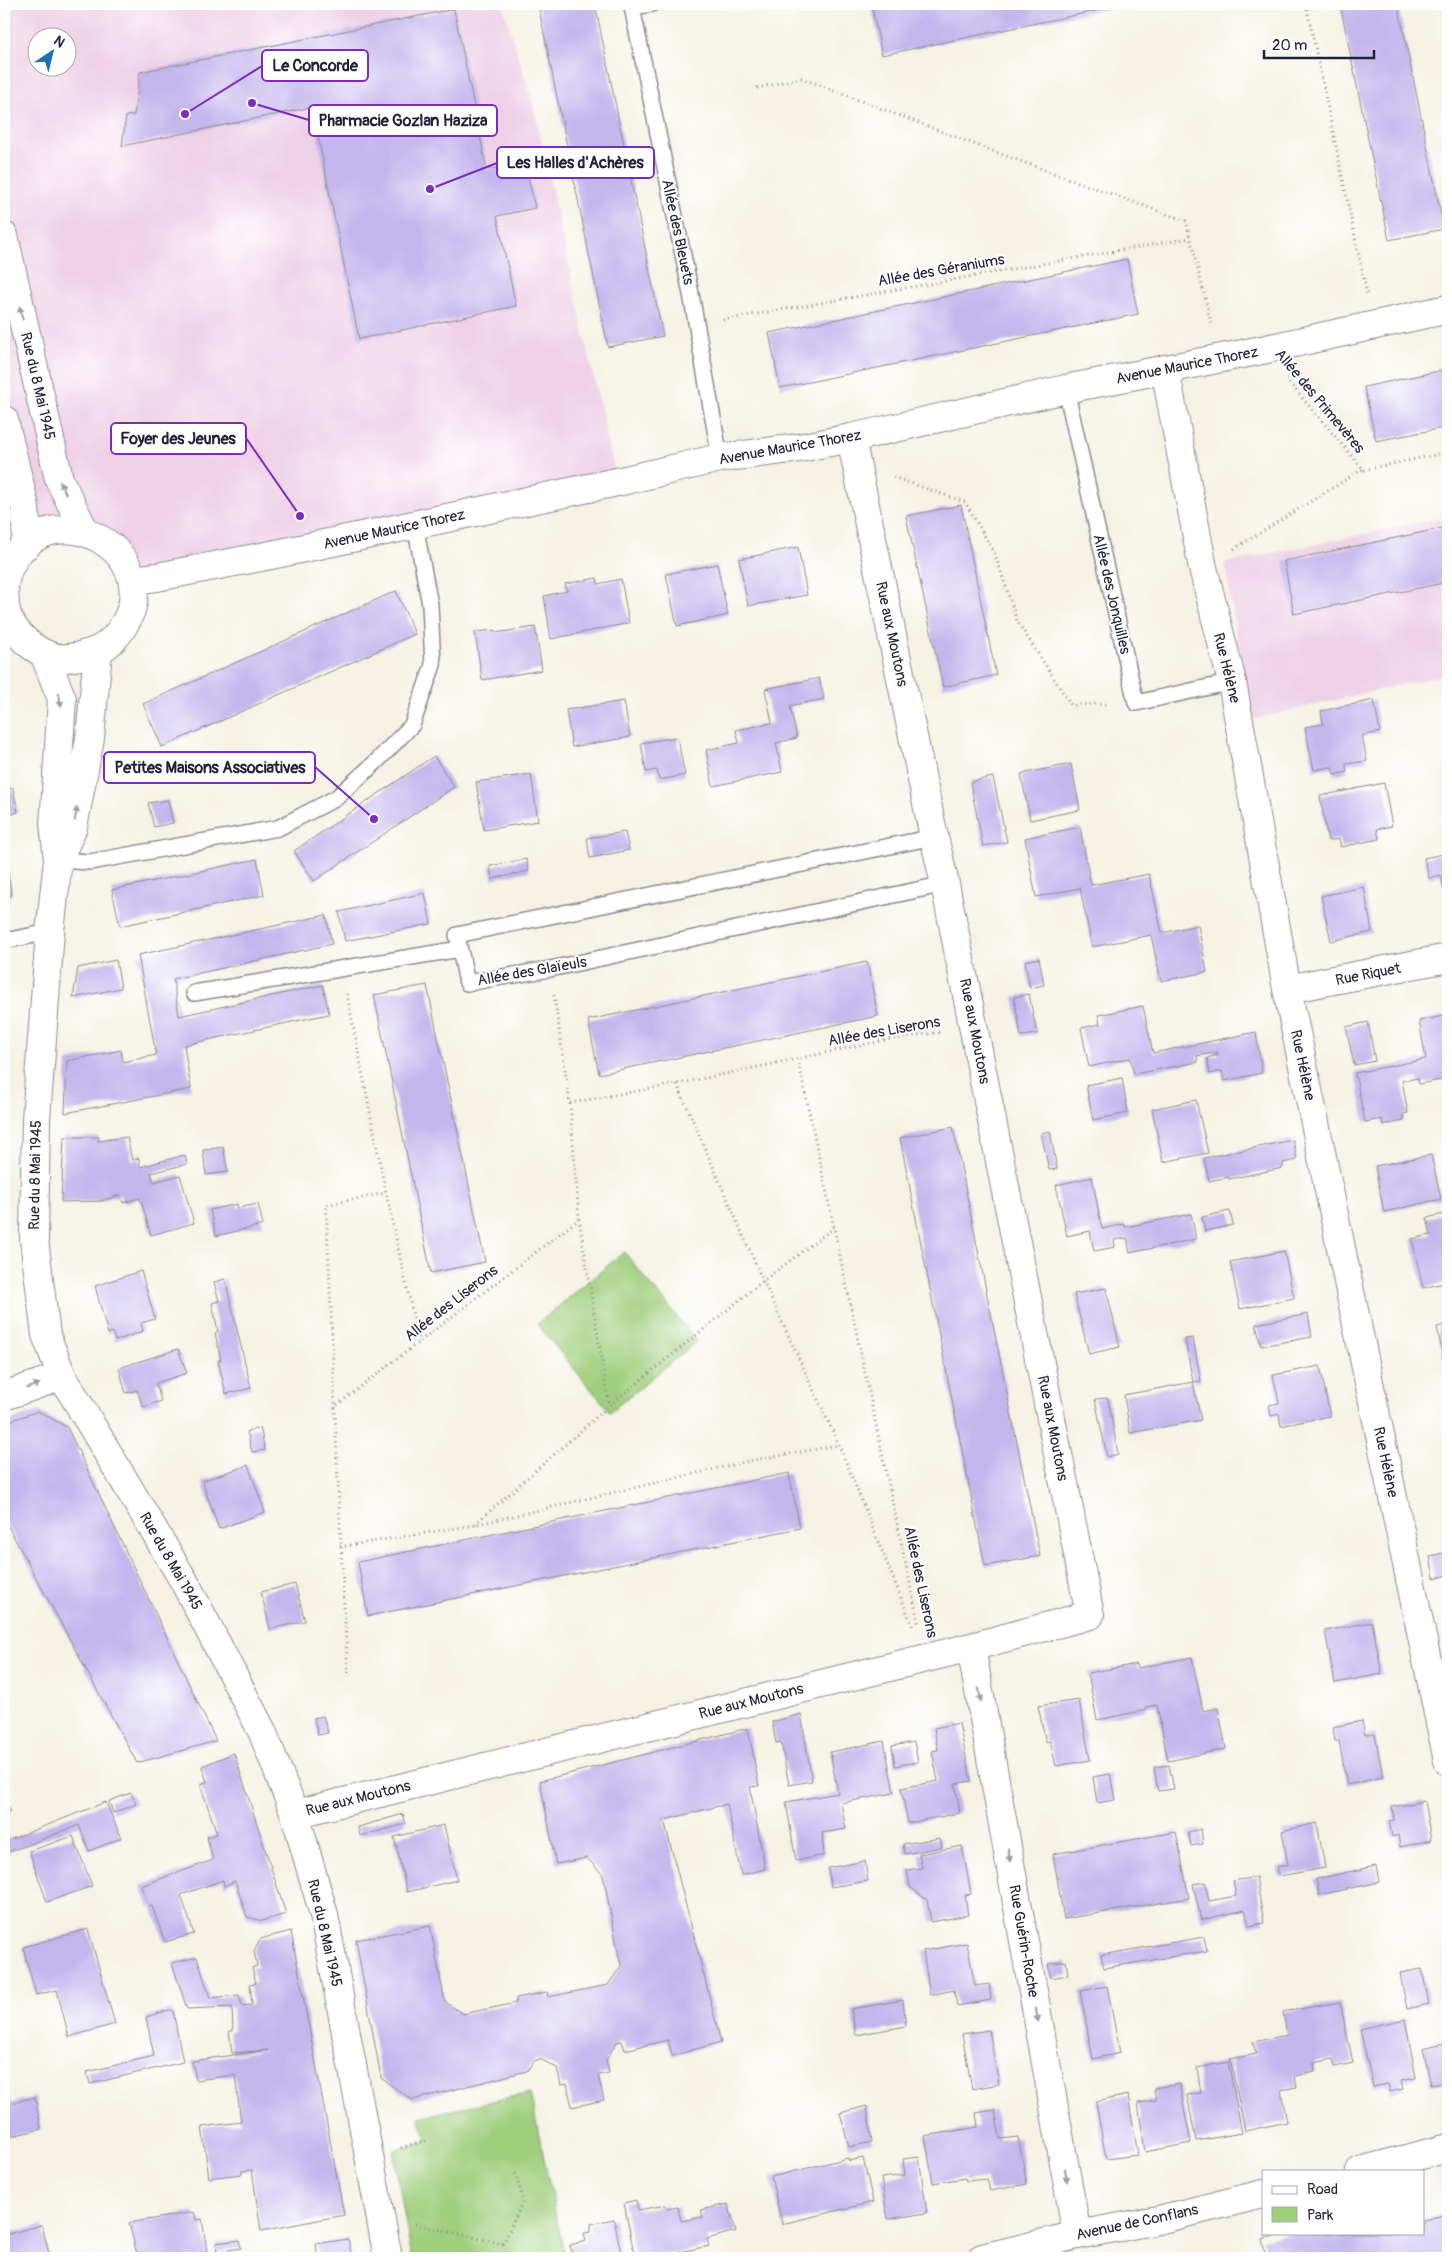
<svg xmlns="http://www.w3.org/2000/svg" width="1452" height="2262" font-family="Pangolin,sans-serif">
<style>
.built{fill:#eed0e7;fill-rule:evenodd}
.green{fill:#a0cf7e;stroke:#61785c}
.building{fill:#c3b6ed}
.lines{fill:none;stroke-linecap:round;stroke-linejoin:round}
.service-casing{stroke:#8c8a8f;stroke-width:18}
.minor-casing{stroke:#8c8a8f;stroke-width:30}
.tertiary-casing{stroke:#8c8a8f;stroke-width:30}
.path{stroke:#8c8a8f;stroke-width:3;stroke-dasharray:1 4;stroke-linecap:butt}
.service{stroke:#fff;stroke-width:15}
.minor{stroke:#fff;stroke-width:28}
.tertiary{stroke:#fff;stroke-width:28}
.oneway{fill:#9c9ca7}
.labels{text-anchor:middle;stroke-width:4;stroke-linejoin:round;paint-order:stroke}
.street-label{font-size:15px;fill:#22223b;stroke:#fff}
.leader{fill:none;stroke:#7b2cbf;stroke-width:2}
.callout-dot{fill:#7b2cbf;stroke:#fff;stroke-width:2}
.callout{fill:#fff;stroke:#7b2cbf;stroke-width:2}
.callout-label{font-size:16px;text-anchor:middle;font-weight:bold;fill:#22223b}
</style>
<rect width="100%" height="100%" fill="#fff"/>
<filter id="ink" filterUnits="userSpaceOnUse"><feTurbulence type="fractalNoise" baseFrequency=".02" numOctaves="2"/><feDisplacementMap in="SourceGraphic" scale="10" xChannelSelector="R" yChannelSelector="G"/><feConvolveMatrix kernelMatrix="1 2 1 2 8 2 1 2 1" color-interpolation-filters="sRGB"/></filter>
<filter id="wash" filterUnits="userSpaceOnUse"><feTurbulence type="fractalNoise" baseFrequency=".0096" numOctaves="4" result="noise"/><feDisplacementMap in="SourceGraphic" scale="20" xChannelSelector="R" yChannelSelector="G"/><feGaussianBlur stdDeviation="1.12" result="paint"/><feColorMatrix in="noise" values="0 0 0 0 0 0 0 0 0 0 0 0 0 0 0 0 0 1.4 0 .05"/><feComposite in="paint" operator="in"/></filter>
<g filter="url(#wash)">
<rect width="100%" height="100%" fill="#f5f2e3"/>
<path class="built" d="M4 4H502L532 100 617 482 132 580 61 529 25 507 4 420ZM38 38H68V68H38Z
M1448 517V674L1250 720 1225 563Z"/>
<path class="green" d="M624 1252 697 1341 610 1412 537 1324Z
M530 2093 565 2258H412L393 2151 427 2140 419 2117Z"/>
<g id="blocks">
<path class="building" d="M538 4H595L663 336 608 347Z
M871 4H1124V5L882 55Z
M1340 4H1398L1444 229 1389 240Z
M454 9 487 170 525 162 535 208 497 216 516 306 359 339 312 107 122 146 126 116 134 115 140 72Z
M1127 259 1138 314 780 388 769 333Z
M1448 369V427L1376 441 1364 387Z
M961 505 996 675 943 687 906 516Z
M1448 527V582L1294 614 1284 561Z
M798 547 807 595 748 606 739 559Z
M717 564 728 615 677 626 666 574Z
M597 578 598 584 621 579 629 623 551 639 544 596 567 591 565 584Z
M396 591 415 634 162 747 143 704Z
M535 627 542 670 482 680 475 632 495 630V633Z
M819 678 824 699 790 706 797 738 776 743 782 772 713 786 706 750 739 743 736 730 772 723 765 689Z
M1374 700 1380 732 1362 736 1367 761 1346 764 1347 772 1334 775 1332 767 1314 770 1305 727 1323 724 1321 711Z
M624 701 630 737 572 747 566 710Z
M677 737 685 775 659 780 657 770 646 772 641 743Z
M434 756 454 787 314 881 294 851Z
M1071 764 1080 810 1030 820 1021 774Z
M531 774 538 821 484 830 476 782Z
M993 777 1007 842 983 846 970 782Z
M5 779 7 789 13 788 18 812 10 815 9 810 4 811Z
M1384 783 1392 826 1377 829 1379 839 1341 847 1339 839 1328 841 1320 796Z
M168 800 173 823 154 827 148 803Z
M1080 827 1091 885 1149 874 1162 933 1198 925 1207 972 1161 981 1151 935 1092 947 1080 888 1036 897 1025 838Z
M625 832 629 850 590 858 587 838Z
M1448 853V904H1447L1441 875 1429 878 1424 858Z
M257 859 264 895 120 926 112 890Z
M526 859 529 871 492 879 490 866Z
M8 874 12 895 4 898V875Z
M1364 887 1372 932 1331 941 1321 896Z
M425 893 431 924 345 941 339 912Z
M326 915 332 944 173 979 179 1016 323 985 329 1014 184 1045 191 1089 65 1113 67 1061 121 1050 123 1062 156 1055 138 955Z
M1039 958 1044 985 1030 988 1025 961Z
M116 960 121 988 73 998 78 968Z
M867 962 878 1016 599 1074 588 1020Z
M427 985 485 1262 431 1273 374 995Z
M1029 994 1037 1034 1021 1036 1014 997Z
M1143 1006 1153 1053 1256 1032 1262 1073 1224 1081 1222 1071 1210 1074 1207 1058 1218 1055V1052L1197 1056 1198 1062 1134 1074 1130 1058 1089 1067 1081 1028 1100 1024 1098 1015Z
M1448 1015V1076L1441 1080 1419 1084 1418 1078 1402 1081 1408 1113 1403 1114 1404 1121 1383 1125 1382 1119 1365 1122 1355 1073 1426 1059 1419 1021Z
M1368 1022 1375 1061 1354 1065 1346 1027Z
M1122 1078 1128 1113 1093 1120 1086 1085Z
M1196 1100 1208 1153 1163 1162 1152 1109Z
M953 1127 1040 1556 985 1566 900 1138Z
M1050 1131 1057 1169 1049 1170 1041 1133Z
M64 1137H99L98 1141 127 1137 132 1160 139 1158 140 1167 185 1155 187 1164 151 1173 154 1182 180 1175 194 1223 151 1235 140 1198 123 1203 120 1195 101 1201 61 1202Z
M1293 1140 1297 1160 1283 1163V1168L1229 1179V1177L1209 1181 1204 1158Z
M223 1147 228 1172 206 1175 203 1150Z
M1431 1155 1441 1199 1384 1212 1375 1166Z
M1092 1177 1102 1229 1124 1224 1125 1227 1191 1214 1196 1239 1130 1253 1127 1238 1114 1240 1115 1247 1094 1251 1090 1231 1067 1236 1056 1185Z
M237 1204V1208L258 1204 263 1225 216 1236 210 1210Z
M1230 1211 1233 1225 1205 1231 1202 1217Z
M1448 1213V1282L1423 1288 1412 1239 1431 1235 1427 1218Z
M1284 1251 1294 1298 1240 1309 1230 1262Z
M141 1271 155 1319 141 1323 143 1331 115 1341 112 1332 108 1334 95 1286Z
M225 1279 251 1388 226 1394 218 1360H221L215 1333 218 1331 212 1303 219 1301 214 1282Z
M1106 1288 1120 1347 1089 1354 1074 1294Z
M1308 1314 1312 1337 1261 1346 1256 1324Z
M1448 1324V1366L1445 1367 1437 1327Z
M1193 1338 1201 1381 1193 1382 1185 1339Z
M178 1349 187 1373 156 1383 161 1401 143 1407 137 1390 126 1393 119 1368Z
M1320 1366 1330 1416 1281 1426 1279 1414 1271 1416 1269 1405 1279 1403 1273 1375Z
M1193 1382 1201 1420 1130 1433 1124 1395Z
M1108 1398 1118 1454 1107 1457 1095 1399Z
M38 1411 67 1427 216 1741 137 1763 4 1519V1423Z
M260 1427 265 1450 252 1452 247 1431Z
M248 1465 265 1512 219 1529 202 1481Z
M789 1473 800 1528 368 1616 358 1562Z
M1448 1552V1575L1434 1578 1430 1556Z
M295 1584 305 1621 270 1629 261 1592Z
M1372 1622 1382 1674 1335 1683 1325 1631Z
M1192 1657 1203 1711 1218 1708 1226 1749 1168 1761 1157 1705 1146 1707V1710L1097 1720 1088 1673 1137 1664 1138 1668Z
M1079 1700 1090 1760 1056 1766 1050 1741 1046 1742 1038 1706Z
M801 1714 812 1781 789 1785 781 1742 776 1743 772 1722Z
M323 1716 328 1733 318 1735 314 1718Z
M1362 1721 1365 1735 1375 1734 1383 1777 1347 1785 1339 1741H1335L1333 1727Z
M959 1723 971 1781 955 1784 960 1813 908 1823 901 1788 938 1781 932 1751 938 1750 934 1728Z
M748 1728 759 1786 750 1787 765 1869 741 1875 727 1804 664 1820 721 2042 672 2056 668 2040 625 2050 622 2041 617 2042 606 2060 609 2073 598 2075 604 2100 572 2107 567 2084 561 2085 557 2068 540 2059 534 2061 527 2071 412 2100 381 2078 356 1940 430 1926 445 2002 463 2014 516 2003V1998L547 1992 548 1997 608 1985 621 1966 603 1875 587 1858 556 1864 540 1781Z
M884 1741 894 1793 841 1803 846 1829 822 1833 824 1855 796 1861 786 1802 838 1793 830 1752Z
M914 1742 918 1762 895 1766 892 1746Z
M234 1753 286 1914 262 1921 247 1917 235 1881 224 1886 223 1880 181 1895 194 1934 165 1942 152 1906 149 1907 141 1886 213 1860 207 1837 217 1834 200 1784 207 1782 202 1766Z
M1169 1765 1174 1789 1158 1791 1154 1767Z
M1110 1774 1115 1800 1097 1803 1093 1777Z
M131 1793 136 1804 113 1813 109 1801Z
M4 1796 10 1811 4 1813Z
M1424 1801 1431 1840 1400 1847 1398 1835 1392 1837 1389 1821 1394 1820 1392 1807Z
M106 1802 121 1838 89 1851 79 1825 6 1853 4 1842Z
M403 1814 406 1824 360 1836 358 1827Z
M1317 1823 1325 1868 1279 1876 1277 1867 1288 1865 1282 1831Z
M444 1825 457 1880 407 1892 394 1837Z
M1201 1829 1203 1844 1191 1846 1188 1832Z
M1176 1832 1189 1898 1064 1919 1053 1854Z
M73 1836 92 1886 47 1902 29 1851Z
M940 1838 942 1847 905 1854 903 1844Z
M962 1846 971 1894 965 1895 968 1915 931 1922 927 1900 910 1887 907 1870 922 1868 919 1854Z
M865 1861 868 1881 831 1887 828 1868Z
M1376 1866 1379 1882 1319 1895 1316 1879Z
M1256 1877 1264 1923 1249 1926 1245 1910 1201 1920 1193 1884 1205 1882 1209 1901 1236 1896 1233 1881Z
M88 1929 115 2024 69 2037 57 1990 36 1995 23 1947Z
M291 1931 344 2215 261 2231 252 2170 242 2171V2174L209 2178 202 2127 241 2122 235 2075 196 2080 192 2061 268 2050 232 2053 229 2031H233L232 2007 187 2009 172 1963 197 1957 210 1998 239 1995 242 2006 252 2005 250 1984 256 1983 252 1968 257 1966 254 1951 260 1939Z
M1204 1937 1207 1951 1104 1968 1101 1955Z
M967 1943 975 1986 989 1984 991 2000 957 2006 954 1990 930 1995 923 1951Z
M1066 1961 1068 1975 1051 1978 1048 1964Z
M1422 1969 1429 2004 1407 2009 1400 1973Z
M1107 1986 1120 2053 1093 2059 1080 1991Z
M903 2000 906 2026 856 2035 851 2009Z
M1340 2002 1353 2063 1335 2067 1333 2059 1314 2063 1315 2072 1295 2076 1297 2087 1281 2090 1287 2122 1245 2131 1230 2059 1256 2054 1253 2042 1287 2035 1283 2012Z
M169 2010 173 2011 183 2062 90 2084 87 2072 154 2056 146 2017Z
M1405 2019 1416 2078 1401 2081 1403 2089 1390 2092 1388 2084 1373 2087 1360 2029Z
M989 2030 999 2084 972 2089 962 2034Z
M1448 2042V2082L1431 2085 1423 2048Z
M1228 2062 1242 2133 1196 2141 1187 2095 1201 2093 1197 2068Z
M1179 2084 1191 2143 1145 2152 1138 2103 1156 2100 1154 2088Z
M1128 2095 1138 2155 1106 2159 1096 2102Z
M35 2097 41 2129 4 2138V2105Z
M867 2106 872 2142 849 2147 840 2113Z
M995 2110 1000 2139 1018 2137 1027 2184 990 2191 987 2179 966 2181 965 2178 933 2183 925 2136 978 2127 976 2113Z
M919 2157 927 2213 888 2219 881 2178 905 2175 903 2159Z
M848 2158 849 2161 863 2158 873 2202 782 2224 771 2177Z
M636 2200 638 2210 666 2205 667 2209 678 2207 681 2221 703 2217 701 2210 728 2204 736 2231 707 2239 709 2246 651 2258H635L624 2203Z
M194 2212 196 2220 202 2219 208 2258H138L129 2223Z
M1448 2214V2253L1429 2258H1266L1262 2239 1287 2233H1423V2220Z
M614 2219 622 2258H573L570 2245 586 2241 584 2233 591 2232V2224Z
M42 2225 50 2258H4V2235Z
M348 2239 352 2258H318L316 2244Z
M239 2240 241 2248 217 2252 216 2243Z"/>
</g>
</g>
<g filter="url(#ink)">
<use href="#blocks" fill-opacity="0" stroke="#8c8a8f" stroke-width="1"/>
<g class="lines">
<defs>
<path id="service" d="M652 4 632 7 691 294 720 458
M1066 389 1136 703 1232 682
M934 837 457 935 467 983 550 969 945 884
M58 860 90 862 278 828 336 798 376 762 412 725 433 665 430 605 415 525
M4 941 50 932
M194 993 460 949"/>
<path id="minor" d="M1165 369 1203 568 1232 682 1287 989 1448 1761
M1287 989 1448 958
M4 1396 62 1376
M971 1647 1077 2235
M295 1814 971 1647 1090 1615 945 884 934 837 851 438"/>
<path id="tertiary" d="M4 236 59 479 85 532
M4 420 25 507 27 545
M132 580 157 577 276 554 617 482 720 458 799 448 851 438 1066 389 1262 350 1448 309
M4 585C6 578 7 570 11 564 53 485 171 556 122 628 114 640 103 650 90 653 83 655 75 658 67 658 43 660 17 638 8 617 4 609 5 597 4 588
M44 654 62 699 54 824 58 860 50 932 36 1119 34 1239 46 1335 62 1376 184 1581 262 1731 295 1814 324 1915 388 2258
M58 860 73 827 90 738 98 651
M1360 2171 1448 2148
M982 2258 1077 2235 1158 2220 1263 2194"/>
</defs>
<use href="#service" class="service-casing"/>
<use href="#minor" class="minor-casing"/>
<use href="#tertiary" class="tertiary-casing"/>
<path class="path" d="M1306 4 1367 294
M757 88 801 78 995 152 1186 221 1212 326
M723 320 1190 238
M1286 379 1364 470 1448 452
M893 477 965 502 995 554 1017 621 1071 705 1108 704
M1234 549 1363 469
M347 994 386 1193 419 1342
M554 995 570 1103 579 1219 609 1405
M798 1059 919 1626
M677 1084 763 1281 839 1445 913 1627
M570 1103 677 1084 891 1039 941 1032
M337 1405 579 1219
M475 1524 609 1406 763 1281 835 1227
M340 1547 474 1525 749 1461 839 1445
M348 1673C338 1518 334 1361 326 1205L386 1193
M401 2148 427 2140
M415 2224 503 2244 512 2258
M503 2244 523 2201 515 2172"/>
<use href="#service" class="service"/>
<use href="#minor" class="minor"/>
<use href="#tertiary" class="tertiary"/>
</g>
<defs><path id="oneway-solid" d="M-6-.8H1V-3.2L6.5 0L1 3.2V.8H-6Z" transform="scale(1.25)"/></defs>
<g class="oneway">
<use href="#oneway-solid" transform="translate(21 313) rotate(-103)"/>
<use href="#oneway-solid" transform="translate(63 488) rotate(-116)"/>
<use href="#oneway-solid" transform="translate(60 700) rotate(81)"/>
<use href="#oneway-solid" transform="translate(76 814) rotate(-79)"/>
<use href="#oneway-solid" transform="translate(33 1386) rotate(-19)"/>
<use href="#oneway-solid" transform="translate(980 1695) rotate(80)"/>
<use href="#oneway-solid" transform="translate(1009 1855) rotate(80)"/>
<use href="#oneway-solid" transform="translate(1037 2015) rotate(80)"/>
<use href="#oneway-solid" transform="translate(1066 2175) rotate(80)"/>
</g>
</g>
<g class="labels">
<g class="street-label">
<text transform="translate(678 232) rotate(78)" y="5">Allée des Bleuets</text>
<text transform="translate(941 270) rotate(-10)" y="5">Allée des Géraniums</text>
<text transform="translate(1187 365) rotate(-11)" y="5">Avenue Maurice Thorez</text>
<text transform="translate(38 386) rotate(77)" y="5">Rue du 8 Mai 1945</text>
<text transform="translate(1320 401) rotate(50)" y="5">Allée des Primevères</text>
<text transform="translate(790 447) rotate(-10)" y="5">Avenue Maurice Thorez</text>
<text transform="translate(394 529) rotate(-12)" y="5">Avenue Maurice Thorez</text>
<text transform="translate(1112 594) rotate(77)" y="5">Allée des Jonquilles</text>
<text transform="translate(892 634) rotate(78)" y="5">Rue aux Moutons</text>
<text transform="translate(1227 668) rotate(76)" y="5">Rue Hélène</text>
<text transform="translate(532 971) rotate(-10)" y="5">Allée des Glaïeuls</text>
<text transform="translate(1368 974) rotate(-11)" y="5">Rue Riquet</text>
<text transform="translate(884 1031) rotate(-10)" y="5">Allée des Liserons</text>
<text transform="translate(975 1031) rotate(79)" y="5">Rue aux Moutons</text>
<text transform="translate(1303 1065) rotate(78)" y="5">Rue Hélène</text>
<text transform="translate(35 1175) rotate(-89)" y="5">Rue du 8 Mai 1945</text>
<text transform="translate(451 1303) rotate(-38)" y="5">Allée des Liserons</text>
<text transform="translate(1053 1428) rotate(79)" y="5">Rue aux Moutons</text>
<text transform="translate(1386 1462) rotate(78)" y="5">Rue Hélène</text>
<text transform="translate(171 1561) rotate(60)" y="5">Rue du 8 Mai 1945</text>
<text transform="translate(921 1582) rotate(78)" y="5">Allée des Liserons</text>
<text transform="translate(751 1701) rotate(-14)" y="5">Rue aux Moutons</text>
<text transform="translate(358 1798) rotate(-14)" y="5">Rue aux Moutons</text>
<text transform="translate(325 1933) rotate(77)" y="5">Rue du 8 Mai 1945</text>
<text transform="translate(1024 1941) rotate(80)" y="5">Rue Guérin-Roche</text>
<text transform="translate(1137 2222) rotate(-12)" y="5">Avenue de Conflans</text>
</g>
</g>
<path class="leader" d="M185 114L262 66M252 103L309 120M430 189L497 163M300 516L246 438M374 819L315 767"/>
<g class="callout-dot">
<circle cx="185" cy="114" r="5"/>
<circle cx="252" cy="103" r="5"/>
<circle cx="430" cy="189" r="5"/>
<circle cx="300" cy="516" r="5"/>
<circle cx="374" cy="819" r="5"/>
</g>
<g class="callout">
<rect x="262" y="50" width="106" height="31" rx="5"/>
<rect x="309" y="105" width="188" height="31" rx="5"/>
<rect x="497" y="147" width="157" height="31" rx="5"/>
<rect x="111" y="423" width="135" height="31" rx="5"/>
<rect x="104" y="752" width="211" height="31" rx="5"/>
</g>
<g class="callout-label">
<text x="315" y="71">Le Concorde</text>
<text x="403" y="126">Pharmacie Gozlan Haziza</text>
<text x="575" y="168">Les Halles d'Achères</text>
<text x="178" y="444">Foyer des Jeunes</text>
<text x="210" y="773">Petites Maisons Associatives</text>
</g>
<rect width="1452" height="2262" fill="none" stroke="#fff" stroke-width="20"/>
<rect x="1262" y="2170" width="162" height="65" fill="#ffffff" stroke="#a7a7b1"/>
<rect x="1272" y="2186" width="25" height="8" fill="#ffffff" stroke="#a7a7b1"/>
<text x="1307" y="2194" font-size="15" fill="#22223b">Road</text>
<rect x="1272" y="2207" width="25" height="15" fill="#a0cf7e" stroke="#a7a7b1"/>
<text x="1307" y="2220" font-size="15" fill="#22223b">Park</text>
<g transform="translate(52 52) rotate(35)"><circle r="24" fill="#ffffff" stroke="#a7a7b1"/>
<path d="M0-4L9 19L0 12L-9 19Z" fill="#1f6fb2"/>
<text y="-8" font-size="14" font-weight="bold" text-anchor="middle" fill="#22223b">N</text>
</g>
<path d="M1264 50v8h110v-8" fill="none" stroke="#22223b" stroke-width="2.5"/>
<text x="1272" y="50" font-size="15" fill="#22223b" stroke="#ffffff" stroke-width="4" paint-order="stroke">20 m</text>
</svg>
